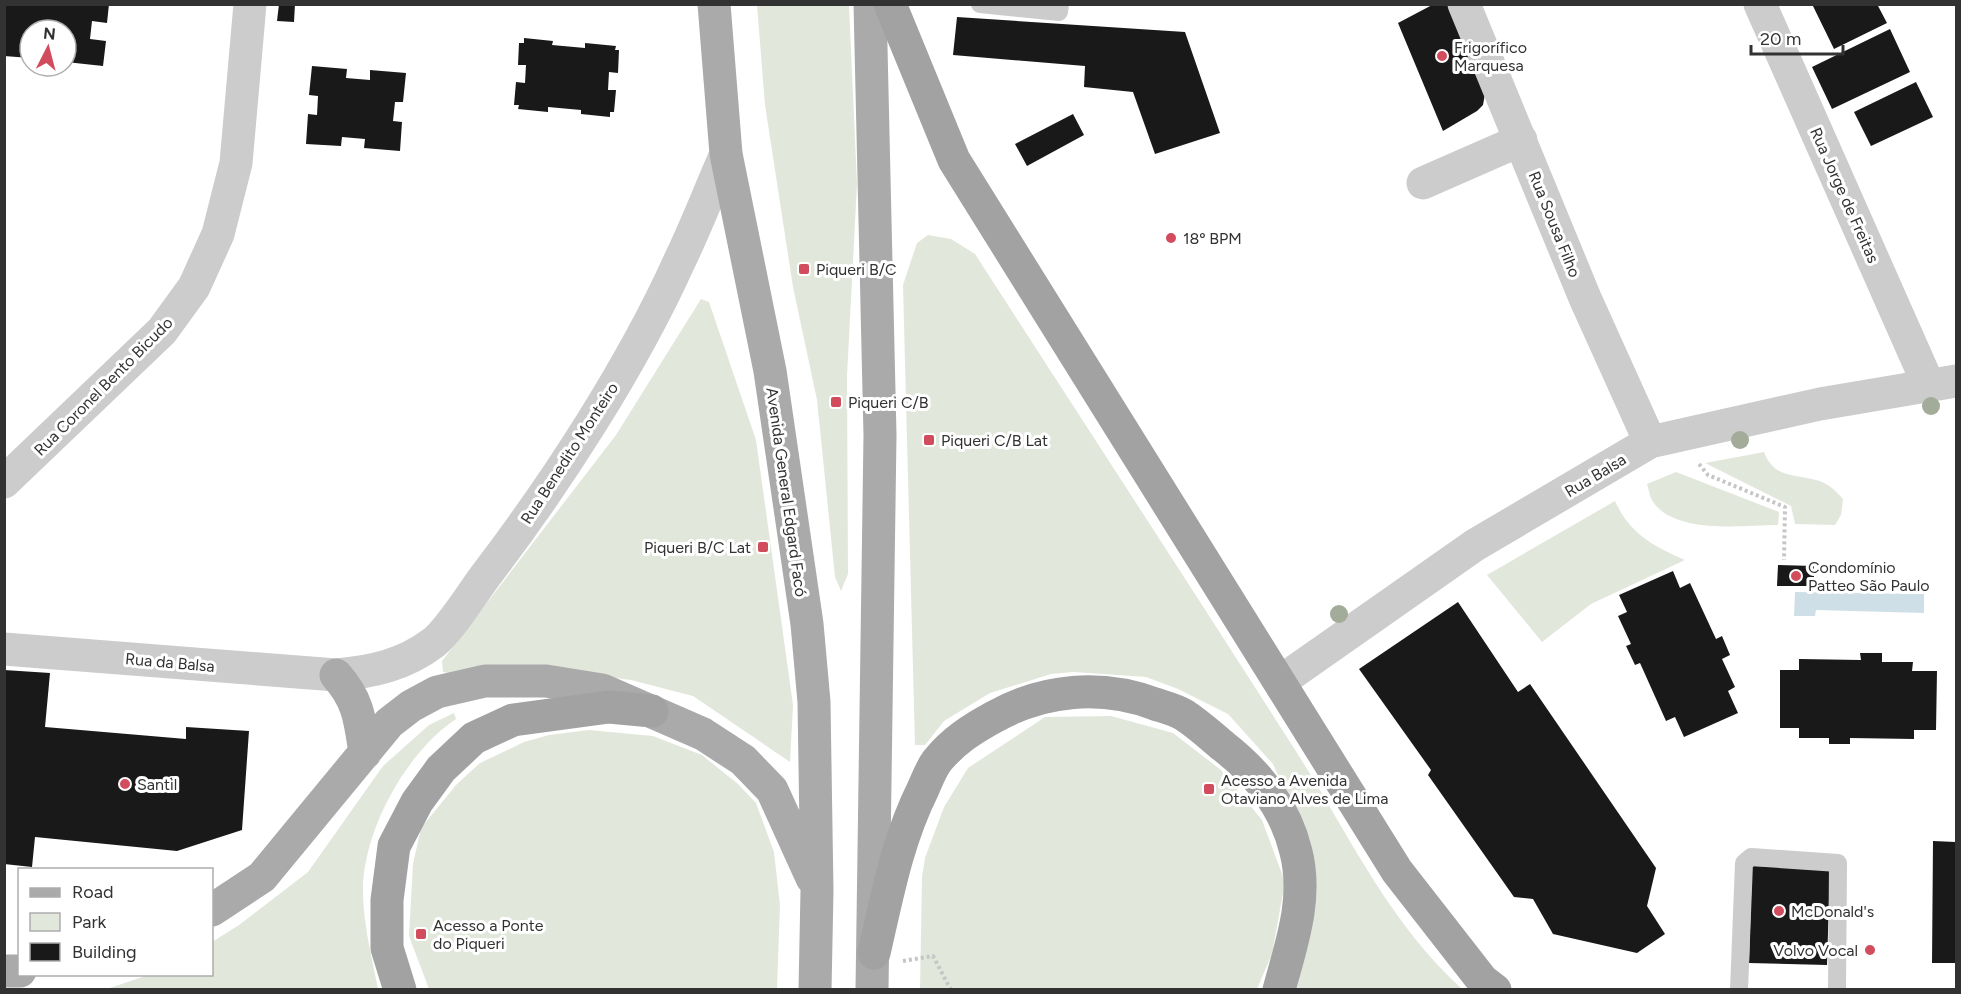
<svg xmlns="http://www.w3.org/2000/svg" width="1961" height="994" font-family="Figtree,sans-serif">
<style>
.green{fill:#e2e7dc}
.water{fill:#cedfe8}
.building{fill:#191919}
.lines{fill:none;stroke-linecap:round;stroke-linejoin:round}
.path{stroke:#c6c6c6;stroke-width:4;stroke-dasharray:3 3;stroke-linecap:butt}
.service{stroke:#ccc;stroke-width:18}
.minor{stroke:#ccc;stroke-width:33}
.primary{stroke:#aaa;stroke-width:33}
.trunk{stroke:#a2a2a2;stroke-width:33}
.tree{fill:#a3ac98}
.poi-dot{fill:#d14c5d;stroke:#fff;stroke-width:2}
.labels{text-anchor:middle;stroke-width:6;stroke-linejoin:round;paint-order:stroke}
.poi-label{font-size:16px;fill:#323232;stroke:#fff;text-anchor:start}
.street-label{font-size:16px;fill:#323232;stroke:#fff}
</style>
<rect width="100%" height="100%" fill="#fff"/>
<path class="green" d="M757 5H849L857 184 847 376 848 574 841 591 835 577 817 400 793 287 765 105Z
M928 235 951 239 975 254C1081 418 1187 581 1292 745 1347 830 1387 921 1462 989H1297L1306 950 1301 827 1273 764 1228 714 1178 689 1146 677 1073 672 1051 674 990 693 944 721 925 745H915L903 285 917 243Z
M701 299 709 302 756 440 793 705 790 762 693 696 631 680 516 665 454 674 443 672 442 661 616 435Z
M1764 452C1774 478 1793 474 1816 480 1828 483 1835 490 1843 499L1841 515 1835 525 1795 524 1791 506 1705 463Z
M1676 472 1779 512 1778 525C1744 525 1676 535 1653 502 1650 498 1649 490 1647 484Z
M1615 501C1630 534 1653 546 1685 560L1591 604 1542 642 1487 575Z
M454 713 456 719C406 752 361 833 363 895 364 927 372 958 378 989H107L148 975 212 974V942L239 925 308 872 383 766 429 725Z
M1111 716 1173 733 1221 770 1262 820 1285 882 1272 954 1257 989 920 990 922 877 925 858 944 807 968 768 1045 717Z
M589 730 653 736 702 755 738 784 756 803 774 852 780 905 777 989H429L409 936 413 864 421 828 456 785 480 763 524 742 549 735Z"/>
<path class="water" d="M1795 592 1924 594V613L1816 610 1815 616H1794Z"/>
<path class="building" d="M4 4H109L107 23 92 21 90 39 106 41 103 66 66 62V30H30V58L4 56Z
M279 4H295L294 22 277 21Z
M1434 4H1450L1486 88 1483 105 1477 111 1443 131 1398 23Z
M1812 4H1877L1887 23 1834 49Z
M957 17 1185 32 1220 133 1155 154 1133 92 1084 87 1085 66 953 55Z
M1890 29 1910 72 1832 109 1812 67Z
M524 38 553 41 552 45 585 48V43L616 46 615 50H619L618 73 609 72 608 90H616L614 112H610V117L581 114V110L548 107V112L518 109 519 105H514L516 82 525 83 526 65H518L519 43H524Z
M312 66 347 69 346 78 370 80V70L406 73 403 102H395L393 121 402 122 400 151 364 148 365 139 342 137 341 146 306 144 308 114 317 115 318 96 309 95Z
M1916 82 1933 117 1871 146 1854 112Z
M1073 114 1084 135 1027 166 1015 144Z
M1778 565 1814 566V586H1777Z
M1673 571 1680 588 1690 583 1716 639 1722 636 1730 655 1722 659 1735 687 1728 691 1738 713 1684 737 1675 717 1666 721 1640 663 1635 665 1626 646 1631 644 1618 616 1627 612 1619 595Z
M1458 602 1518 692 1530 684 1656 868 1647 906 1665 934 1637 953 1553 934 1533 899 1514 897 1428 775 1431 770 1359 669Z
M1860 653H1882V662H1913L1912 671H1937L1936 730H1914V739L1850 738V744H1829V738H1799V728H1780V670H1799V659L1861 660Z
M4 670 50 673 45 727 186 739V727L249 731 242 830 177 851 35 837 32 867 4 864Z
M1933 841 1956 842V963H1932Z
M1752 866 1830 868 1827 965 1749 963Z"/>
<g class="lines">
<path class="path" d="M1699 464 1708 475 1785 507 1784 560
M903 961 933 956 951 990"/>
<path class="service" d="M980 4 1059 12 1060 4
M1739 990 1744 863 1751 857 1838 863 1837 990"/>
<path class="minor" d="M1464 4 1585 298 1650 442
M1760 4 1929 386
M1423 183 1521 140
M4 482 162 331 194 287 218 234 236 163 250 4
M4 649 336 675C372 672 404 665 433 643 451 629 474 590 489 571 558 480 632 366 679 262 696 227 710 190 726 154
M1281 681 1475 545 1650 442 1820 404 1956 381"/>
<path class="primary" d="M714 4 726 154 770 371 807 624 814 702 817 891 815 990
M870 4 880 435 872 990
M336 675C359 701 360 720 365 753
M212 910 262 877 389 723 411 706 437 692 485 681H546L602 690 703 734 743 760 772 790 812 878
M4 971H20"/>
<path class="trunk" d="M890 4 954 160 1397 871 1482 980 1495 990
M874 953C887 897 897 841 923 789 927 780 931 769 937 761 953 741 972 729 994 717 1044 689 1101 684 1155 704 1164 707 1176 710 1184 715 1198 724 1211 736 1223 746 1258 773 1286 809 1296 852 1308 899 1291 945 1279 990
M400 990 387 948V900L394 846 417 802 441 769 474 738 513 720 609 707 652 711"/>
</g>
<g class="tree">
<circle cx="1931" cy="406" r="9"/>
<circle cx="1740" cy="440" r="9"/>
<circle cx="1339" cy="614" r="9"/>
</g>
<g class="poi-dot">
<circle cx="1442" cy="56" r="6"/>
<circle cx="1171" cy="238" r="6"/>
<rect x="798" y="263" width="12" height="12" rx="3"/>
<rect x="830" y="396" width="12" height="12" rx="3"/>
<rect x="923" y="434" width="12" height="12" rx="3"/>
<rect x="757" y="541" width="12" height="12" rx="3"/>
<circle cx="1796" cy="576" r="6"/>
<circle cx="125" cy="784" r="6"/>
<rect x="1203" y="783" width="12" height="12" rx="3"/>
<circle cx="1779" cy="911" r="6"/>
<rect x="415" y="928" width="12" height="12" rx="3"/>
<circle cx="1870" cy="950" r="6"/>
</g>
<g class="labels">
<g class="poi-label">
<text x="1454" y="53">Frigorífico<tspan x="1454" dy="18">Marquesa</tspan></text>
<text x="1183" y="244">18º BPM</text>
<text x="816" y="275">Piqueri B/C</text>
<text x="848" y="408">Piqueri C/B</text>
<text x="941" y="446">Piqueri C/B Lat</text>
<text x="751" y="553" text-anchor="end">Piqueri B/C Lat</text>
<text x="1808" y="573">Condomínio<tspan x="1808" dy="18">Patteo São Paulo</tspan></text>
<text x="1221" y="786">Acesso a Avenida<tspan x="1221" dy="18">Otaviano Alves de Lima</tspan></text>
<text x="137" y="790">Santil</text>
<text x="1791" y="917">McDonald's</text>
<text x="433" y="931">Acesso a Ponte<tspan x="433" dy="18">do Piqueri</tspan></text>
<text x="1858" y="956" text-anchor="end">Volvo Vocal</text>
</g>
<g class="street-label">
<text transform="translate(1845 195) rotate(66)" y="6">Rua Jorge de Freitas</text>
<text transform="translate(1555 224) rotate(68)" y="6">Rua Sousa Filho</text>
<text transform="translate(103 386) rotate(-45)" y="6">Rua Coronel Bento Bicudo</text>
<text transform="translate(569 453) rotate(-57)" y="6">Rua Benedito Monteiro</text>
<text transform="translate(1595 475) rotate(-31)" y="6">Rua Balsa</text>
<text transform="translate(787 492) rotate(82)" y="6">Avenida General Edgard Facó</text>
<text transform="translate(170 662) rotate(5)" y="6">Rua da Balsa</text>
</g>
</g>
<rect width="1961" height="994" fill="none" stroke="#323232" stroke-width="12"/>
<rect x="18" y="868" width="195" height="108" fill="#ffffff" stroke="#adadad" stroke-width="1.5"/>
<rect x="30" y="888" width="30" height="9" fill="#aaaaaa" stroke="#adadad" stroke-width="1.5"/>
<text x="72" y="898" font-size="18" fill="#323232">Road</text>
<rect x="30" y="913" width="30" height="18" fill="#e2e7dc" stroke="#adadad" stroke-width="1.5"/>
<text x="72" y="928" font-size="18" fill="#323232">Park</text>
<rect x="30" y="943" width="30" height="18" fill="#191919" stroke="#adadad" stroke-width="1.5"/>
<text x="72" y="958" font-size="18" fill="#323232">Building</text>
<g transform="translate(48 48) rotate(6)"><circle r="28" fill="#ffffff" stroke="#adadad" stroke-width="1.5"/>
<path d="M0-4.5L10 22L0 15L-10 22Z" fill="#d14c5d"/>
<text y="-9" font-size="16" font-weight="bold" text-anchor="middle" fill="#323232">N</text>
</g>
<path d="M1751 45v9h92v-9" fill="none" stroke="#323232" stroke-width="3"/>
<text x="1760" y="45" font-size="18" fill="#323232" stroke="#ffffff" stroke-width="4.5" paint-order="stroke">20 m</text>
</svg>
